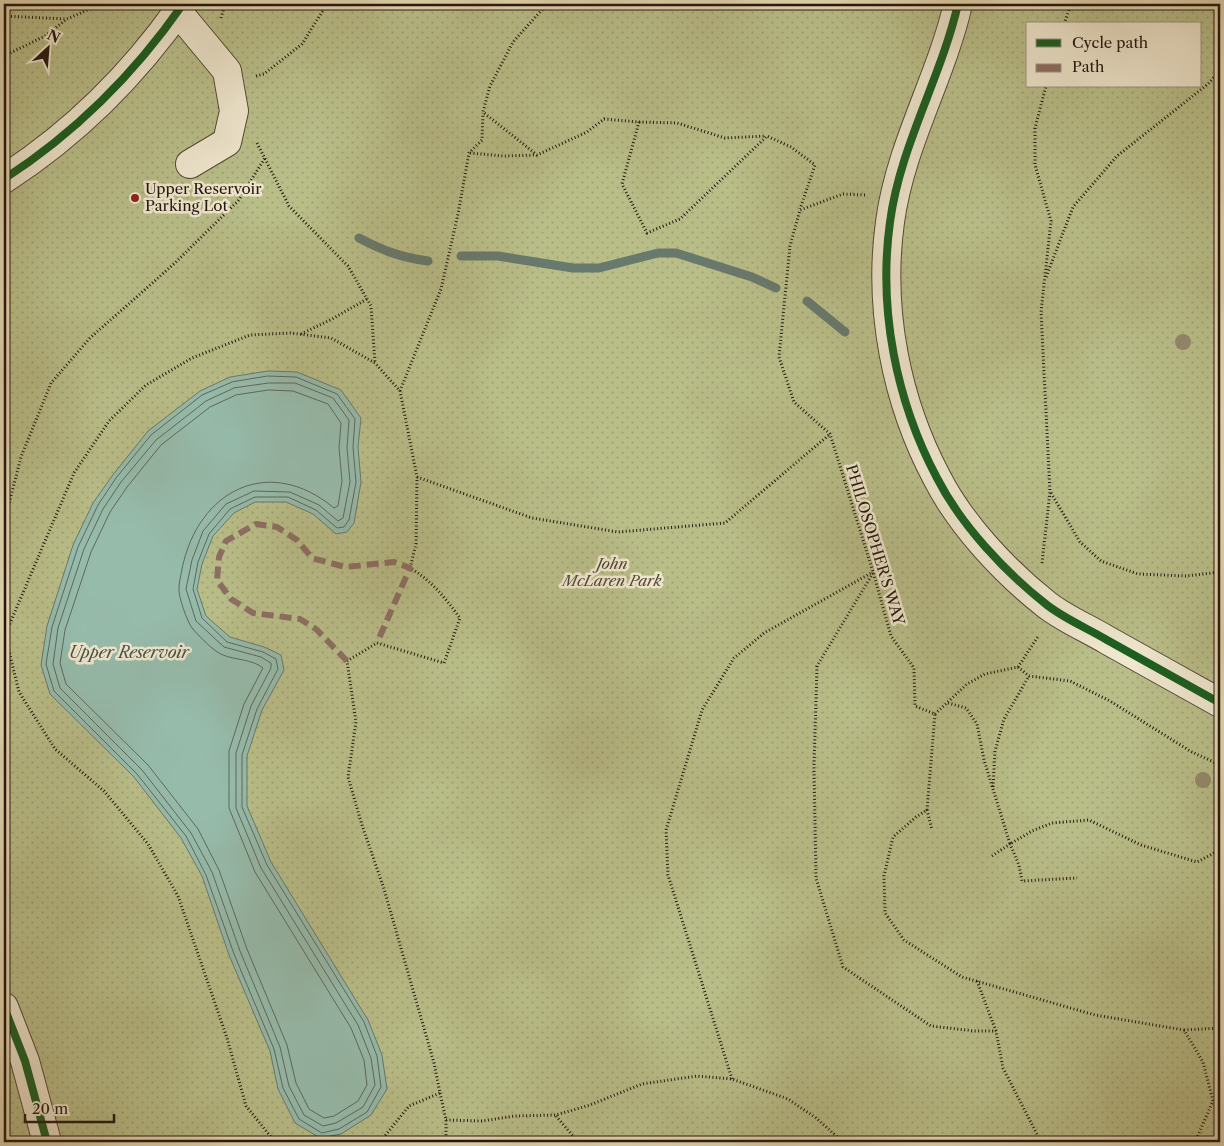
<svg xmlns="http://www.w3.org/2000/svg" width="1224" height="1146" font-family="'Libre Caslon Text',serif">
<style>
.park{fill:url(#park-dots);stroke:#6e6a4c;fill-rule:evenodd}
.water{fill:#96bbab;stroke:#68796d}
.lines{fill:none;stroke-linecap:round;stroke-linejoin:round}
.shore{stroke:#5c695e;stroke-width:1}
.stream{stroke:#68796d;stroke-width:9}
.minor-casing{stroke:#544839;stroke-width:30}
.path{stroke:#231710;stroke-width:3;stroke-dasharray:1 2.5;stroke-linecap:butt}
.minor{stroke:#efe7ce;stroke-width:28}
.quiet{stroke:#8d6e63;stroke-width:6;stroke-dasharray:12 6;stroke-linecap:butt}
.cycleway-casing{stroke:#efe7ce;stroke-width:11}
.cycleway{stroke:#1b5e20;stroke-width:8}
.tree{fill:#948a6d}
.poi-dot{fill:#8f2418;stroke:#efe7ce;stroke-width:2}
.labels{text-anchor:middle;stroke-width:5;stroke-linejoin:round;paint-order:stroke}
.poi-label{font-size:15px;fill:#231710;stroke:#efe7ce;text-anchor:start}
.street-label{font-size:15px;fill:#231710;stroke:#efe7ce}
.park-label{font-size:15px;font-style:italic;fill:#504934;stroke:#efe7ce}
.water-label{font-size:16px;font-style:italic;fill:#4b5046;stroke:#efe7ce}
</style>
<defs>
<pattern id="park-dots" width="8" height="8" patternUnits="userSpaceOnUse" patternTransform="scale(1.25)"><rect width="8" height="8" fill="#b9be89"/><path d="M2 2h.1M6 6h.1" fill="none" stroke="#9fa375" stroke-width="1.8" stroke-linecap="round"/></pattern>
</defs>
<rect width="100%" height="100%" fill="#e6dab3"/>
<filter id="stains"><feTurbulence type="fractalNoise" baseFrequency=".004" numOctaves="4"/><feColorMatrix values="0 0 0 0 .2 0 0 0 0 .09 0 0 0 0 .02 0 0 0 .5 -.17"/></filter>
<radialGradient id="worn" r=".72"><stop offset=".6" stop-color="#630" stop-opacity="0"/><stop offset="1" stop-color="#630" stop-opacity=".3"/></radialGradient>
<path class="park" d="M4 4H1220V1142H4ZM1028 24H1200V86H1028Z"/>
<path class="water" d="M268 371 297 372 341 390 361 418 358 447 361 482 354 523 347 532 336 534 313 514 286 502H255L234 513 213 536 202 564 197 589 206 616 230 637 264 647 281 655 284 670 262 710 247 756V806L271 862 368 1020 382 1055 387 1089 371 1115 341 1134 320 1138 295 1123 278 1089 270 1051 229 955 202 876 181 838 134 777 50 694 41 665 47 626 73 545 93 503 112 476 148 431 200 391 230 377Z"/>
<g class="lines">
<path class="shore" d="M268 376 296 377 337 394 355 419 353 447 356 482 349 520 344 527 337 528 316 510 288 497H255L230 509 209 534 198 562 193 589 202 618 227 642 263 652 276 659 278 669 257 709 242 755V807L267 865 364 1022 377 1056 381 1087 367 1112 339 1129 322 1133 299 1119 283 1088 274 1049 234 954 206 875 186 836 137 774 54 691 46 664 52 627 78 547 98 505 116 478 151 435 202 395 232 382Z
M269 383H295L333 398 349 420 347 448 350 482 343 518 338 521 319 505 290 492 254 491 226 504 203 531 192 560 186 589 196 621 224 647 261 657 271 663V668L251 706 236 753V808L261 868 358 1025 371 1058 375 1085 363 1107 336 1123 323 1126 304 1115 289 1086 280 1047 240 951 212 872 191 833 142 770 60 688 53 664 58 628 84 549 103 509 121 482 156 440 206 401 234 388Z
M269 390 293 391 328 404 341 423 339 448 342 481 338 506 334 508C269 454 198 490 182 569 181 575 179 582 179 588 178 596 187 621 192 628 198 635 214 652 223 655 235 660 252 659 263 668L244 704 229 751V808L255 872 351 1028 364 1060 367 1085 358 1101 334 1116 324 1118 309 1109 296 1083 287 1045 247 949 219 870 198 829 148 765 66 684 60 663 65 630 91 552 110 512 127 487 161 445 210 407 236 395Z"/>
<path class="stream" d="M359 238C384 251 400 257 428 261
M461 256H498L573 268H599L658 253H676L752 277 776 288
M807 301 845 332"/>
<defs>
<path id="minor" d="M177 4 178 12 227 71 234 111 227 142 190 164
M958 4C941 78 900 146 890 222 878 309 896 401 937 478 961 525 1005 572 1047 605 1065 619 1087 628 1107 640 1145 661 1182 682 1220 703
M4 179C75 133 135 73 183 4
M4 1007 25 1061 47 1142"/>
</defs>
<use href="#minor" class="minor-casing"/>
<path class="path" d="M547 4 513 42 490 86 483 112 537 155 587 132 604 119 639 122 622 184 647 233 680 219 767 136 791 147 815 165 800 209
M4 16 67 19
M221 18 225 4
M1064 24 1071 4
M4 56 45 36 67 19 101 4
M256 76 264 74 302 44 327 4
M639 122 677 123 725 138 766 136
M257 143 289 206 348 266 371 306 375 363
M470 153 503 156 536 155
M865 195 843 194 800 210 790 246 779 357 794 402 830 434 873 572 891 636 914 668 915 706 935 714 927 810 916 817 893 837 884 876 885 913 904 940 962 977 1095 1015 1184 1030 1203 1062 1213 1101 1195 1142
M1046 277 1073 207 1117 156 1208 84 1220 70
M301 334 332 319 367 299
M400 391 441 289 458 214 469 153 482 140 483 113
M417 477 532 518 618 532 725 523 830 434
M1051 493 1080 542 1101 561 1138 574 1186 576 1220 572
M4 523 21 457 51 383 90 338 175 263 238 201 265 158
M1042 563 1050 492 1041 312 1051 221 1035 165V128L1046 86
M873 573 817 666 814 767 816 878 843 967 931 1026 974 1031H996
M1018 667 1029 676 1070 681 1110 701 1190 751 1220 765
M948 703 966 708 977 724 984 760 1010 844 1032 831 1052 823 1089 820 1141 845 1197 862 1220 850
M935 714 967 684 985 674 1018 667 1039 635
M993 787 995 751 1004 719 1029 676
M927 810 932 830
M992 856 1010 844 1019 865 1022 881 1077 878
M977 981 996 1031 1003 1068 1041 1142
M1184 1030 1220 1028
M732 1079 668 875 666 830 702 710 734 658 764 633 873 572
M440 1093 446 1120V1142
M556 1116 578 1142
M446 1120 482 1121 515 1116 556 1115 590 1105 642 1084 697 1076 732 1079 788 1099 816 1118 843 1142
M275 1142 246 1106 227 1038 178 896 148 844 104 791 55 749 19 692 5 635 74 473 109 421 146 385 192 358 250 335 291 333 331 338 375 363 400 391 417 477 416 544 410 568C431 580 446 599 460 618L444 663 377 643 347 661 356 722 348 777 362 825 384 889 434 1063 440 1093 409 1106 380 1142"/>
<use href="#minor" class="minor"/>
<path class="quiet" d="M347 661 316 629 300 619 253 613 231 599 217 580 219 557 226 541 256 524 277 527 297 540 312 558 345 567 394 562 410 568 377 643"/>
<defs>
<path id="cycleway" d="M958 4C941 78 900 146 890 222 878 309 896 401 937 478 961 525 1005 572 1047 605 1065 619 1087 628 1107 640 1145 661 1182 682 1220 703
M4 179C75 133 135 73 183 4
M4 1007 25 1061 47 1142"/>
</defs>
<use href="#cycleway" class="cycleway-casing"/>
<use href="#cycleway" class="cycleway"/>
</g>
<g class="tree">
<circle cx="1183" cy="342" r="8"/>
<circle cx="1203" cy="780" r="8"/>
</g>
<circle class="poi-dot" cx="135" cy="198" r="5"/>
<g class="labels">
<g class="poi-label">
<text x="145" y="194">Upper Reservoir<tspan x="145" dy="17">Parking Lot</tspan></text>
</g>
<g class="street-label">
<text transform="translate(875 545) rotate(73)" y="5">PHILOSOPHER'S WAY</text>
</g>
<g class="park-label">
<text x="612" y="569">John<tspan x="612" dy="17">McLaren Park</tspan></text>
</g>
<g class="water-label">
<text x="129" y="658">Upper Reservoir</text>
</g>
</g>
<rect width="1224" height="1146" fill="none" stroke="#e6dab3" stroke-width="20"/>
<rect x="5" y="5" width="1214" height="1136" fill="none" stroke="#231710" stroke-width="2.5"/>
<rect x="10" y="10" width="1204" height="1126" fill="none" stroke="#231710"/>
<rect x="1026" y="22" width="175" height="65" fill="#efe7ce" stroke="#9d9482"/>
<rect x="1036" y="39" width="25" height="8" fill="#1b5e20" stroke="#9d9482"/>
<text x="1072" y="48" font-size="15" fill="#231710">Cycle path</text>
<rect x="1036" y="64" width="25" height="8" fill="#8d6e63" stroke="#9d9482"/>
<text x="1072" y="72" font-size="15" fill="#231710">Path</text>
<g transform="translate(48 48) rotate(26)" stroke="#efe7ce" stroke-width="4" paint-order="stroke">
<path d="M0-4L9 19L0 12L-9 19Z" fill="#231710"/>
<text y="-8" font-size="14" font-weight="bold" text-anchor="middle" fill="#231710">N</text>
</g>
<path d="M25 1114v8h89v-8" fill="none" stroke="#231710" stroke-width="2.5"/>
<text x="32" y="1114" font-size="15" fill="#231710" stroke="#efe7ce" stroke-width="4" paint-order="stroke">20 m</text>
<rect width="100%" height="100%" filter="url(#stains)"/>
<rect width="100%" height="100%" fill="url(#worn)"/>
</svg>
